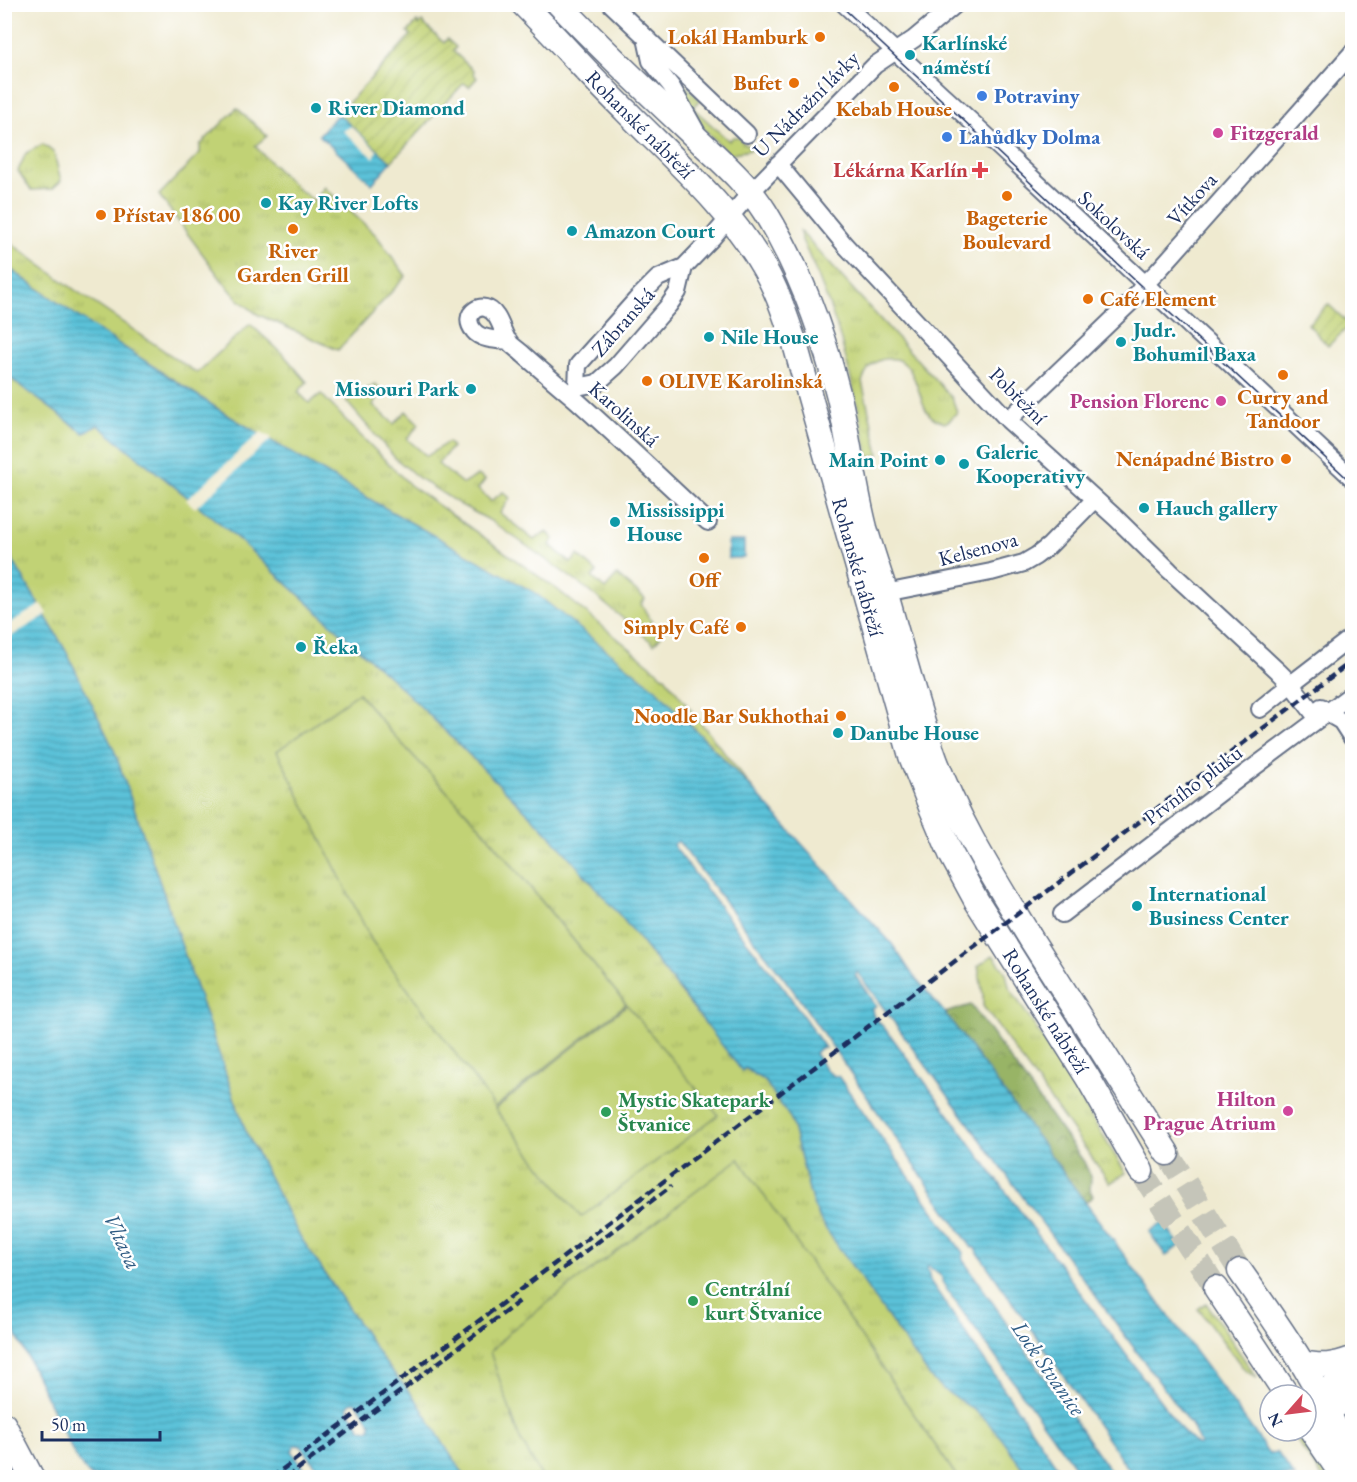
<svg xmlns="http://www.w3.org/2000/svg" width="1357" height="1482" font-family="'EB Garamond',serif">
<style>
.grass{fill:url(#grass-tufts);stroke:#6e8069;stroke-width:1.5;fill-rule:evenodd}
.forest{fill:url(#forest-crowns);stroke:#5a7262;stroke-width:1.5}
.garden{fill:url(#garden-furrows);stroke:#6e8069;stroke-width:1.5}
.pitch{fill:#c1d274;stroke:#6e8069;stroke-width:1.5}
.water{fill:url(#water-rules);stroke:#3b789c;stroke-width:1.5;fill-rule:evenodd}
.pier{fill:#efead0}
.lines{fill:none;stroke-linecap:round;stroke-linejoin:round}
.secondary-tunnel{stroke:#c5c5b9;stroke-width:24;stroke-dasharray:24 12;stroke-linecap:butt}
.minor-casing{stroke:#657086;stroke-width:20}
.secondary-casing{stroke:#657086;stroke-width:27}
.minor{stroke:#fff;stroke-width:16}
.secondary{stroke:#fff;stroke-width:24}
.tram{stroke:#1b2f5e;stroke-width:1.5}
.rail{stroke:#1b2f5e;stroke-width:4.5;stroke-dasharray:9 4.5;stroke-linecap:butt}
.food-dot{fill:#e8710a;stroke:#fff;stroke-width:2}
.culture-dot{fill:#0f9aa8;stroke:#fff;stroke-width:2}
.shop-dot{fill:#3f7fe0;stroke:#fff;stroke-width:2}
.hotel-dot{fill:#d1479c;stroke:#fff;stroke-width:2}
.health-dot{fill:#e0444e;stroke:#fff;stroke-width:2}
.leisure-dot{fill:#2e9e5b;stroke:#fff;stroke-width:2}
.labels{text-anchor:middle;stroke-width:5;stroke-linejoin:round;paint-order:stroke}
.food-label{font-size:21px;font-weight:bold;fill:#c56008;stroke:#fff;text-anchor:end}
.culture-label{font-size:21px;font-weight:bold;fill:#0d838f;stroke:#fff;text-anchor:start}
.shop-label{font-size:21px;font-weight:bold;fill:#366cbe;stroke:#fff;text-anchor:start}
.street-label{font-size:21px;fill:#1b2f5e;stroke:#fff}
.hotel-label{font-size:21px;font-weight:bold;fill:#b23c85;stroke:#fff;text-anchor:end}
.health-label{font-size:21px;font-weight:bold;fill:#be3a42;stroke:#fff;text-anchor:end}
.leisure-label{font-size:21px;font-weight:bold;fill:#27864d;stroke:#fff;text-anchor:start}
.water-label{font-size:22px;font-style:italic;fill:#2e5b83;stroke:#fff}
</style>
<defs>
<pattern id="grass-tufts" width="24" height="20" patternUnits="userSpaceOnUse" patternTransform="scale(1.5)"><rect width="24" height="20" fill="#c1d274"/><path d="M3 7l-1-3M5 7V3M7 7l1-3M15 17l-1-3M17 17v-4M19 17l1-3" fill="none" stroke="#a5b567"/></pattern>
<pattern id="forest-crowns" width="20" height="18" patternUnits="userSpaceOnUse" patternTransform="scale(1.5)"><rect width="20" height="18" fill="#98b466"/><path d="M2 6a3 3 0 1 1 6 0M12 15a3 3 0 1 1 6 0" fill="none" stroke="#7b9357"/></pattern>
<pattern id="garden-furrows" width="10" height="10" patternUnits="userSpaceOnUse" patternTransform="scale(1.5)"><rect width="10" height="10" fill="#c1d274"/><path d="M-1 1l2-2M0 10L10 0M9 11l2-2" fill="none" stroke="#a5b567"/></pattern>
<pattern id="water-rules" width="6" height="5" patternUnits="userSpaceOnUse" patternTransform="scale(1.5)"><rect width="6" height="5" fill="#5bc2d9"/><path d="M0 2.5h6" fill="none" stroke="#4a9eb3"/></pattern>
</defs>
<rect width="100%" height="100%" fill="#fff"/>
<filter id="ink" filterUnits="userSpaceOnUse"><feTurbulence type="fractalNoise" baseFrequency=".0167" numOctaves="2"/><feDisplacementMap in="SourceGraphic" scale="12" xChannelSelector="R" yChannelSelector="G"/><feConvolveMatrix kernelMatrix="1 2 1 2 8 2 1 2 1" color-interpolation-filters="sRGB"/></filter>
<filter id="wash" filterUnits="userSpaceOnUse"><feTurbulence type="fractalNoise" baseFrequency=".008" numOctaves="4" result="noise"/><feDisplacementMap in="SourceGraphic" scale="24" xChannelSelector="R" yChannelSelector="G"/><feGaussianBlur stdDeviation="1.35" result="paint"/><feColorMatrix in="noise" values="0 0 0 0 0 0 0 0 0 0 0 0 0 0 0 0 0 1.4 0 .05"/><feComposite in="paint" operator="in"/></filter>
<g filter="url(#wash)">
<rect width="100%" height="100%" fill="#efead0"/>
<path class="grass" d="M657 59 700 99 693 108 729 141 733 137H737L752 149C744 153 737 150 730 155L704 129Z
M237 108 267 136 255 146 275 167 299 190 315 201 324 187 376 235 406 276 338 350 257 314 238 299 221 279 159 195 200 153V145Z
M43 144 54 153 61 181 52 189 31 190 18 171 26 153Z
M800 231 952 398 957 412 950 420 945 423C938 421 933 419 928 413 916 396 917 353 884 359 871 362 866 370 862 382L879 454 869 458C859 413 850 368 836 324 826 294 814 266 801 238Z
M4 238 75 290 197 373 250 324 283 354 307 382 298 392 309 403 321 394 360 435 410 485 558 590 665 677 755 792 658 691 535 593 378 504 226 414 96 329 5 265Z
M4 374 84 433 98 425 227 529 408 694 551 836 623 919 742 1070 745 1068 765 1081 791 1119 812 1201 821 1222 931 1378C945 1394 964 1401 979 1414 999 1431 1014 1456 1028 1477H957L739 1160 513 1329 491 1352 520 1439 544 1477H466L453 1459 417 1401 383 1360 299 1235 246 1132 114 750 66 651 5 547ZM358 693 389 730 483 830 626 1004 277 751Z
M375 384 381 389 373 405 394 424 406 411 419 424 407 439 427 456 448 442 452 447 438 464 463 484 478 475 485 480 478 489 491 501 503 492 510 498 500 513 534 540 547 532 554 539 550 545 571 563 578 555 597 572 592 577 605 589 617 575 645 599 641 604 652 623 649 626 661 636 654 644 587 589 517 539 489 520 461 505 420 479 395 458 346 401Z
M993 955 1006 973 1009 987 1047 1045 1126 1173 1110 1183 983 1006V995L978 966Z
M1206 1303 1257 1378 1246 1371 1241 1365 1200 1311 1198 1309Z
M1290 1431H1300L1331 1477H1322Z"/>
<path class="forest" d="M971 1005 1084 1162 1091 1177 1090 1190 1093 1196 1085 1203 945 1013Z"/>
<path class="garden" d="M417 22 419 25 422 22 444 43 447 39 456 47 453 51 474 71 473 73 477 78 469 87 464 83 391 162 338 114 411 35 408 32Z
M1328 304 1350 325 1328 346 1308 324Z"/>
<path class="pitch" d="M358 693 389 730 483 830 626 1004 495 1107 372 941 277 751Z
M627 1005 718 1115 581 1217 495 1109Z
M739 1159 957 1477H542L520 1439 490 1352 513 1329Z"/>
<path class="water" d="M338 114 391 162 372 184 319 135Z
M4 265 96 329 224 413 378 504 535 593 658 691 755 792 892 944 910 971 945 1013 1021 1115 1255 1433 1267 1452 1269 1454 1277 1452 1295 1477H1134L974 1247 972 1248 793 990 678 841 673 845 728 918 784 988 825 1048H820L815 1053 816 1055C822 1063 828 1077 838 1076L963 1253V1260L972 1273 1114 1477H1082L947 1290 941 1276 928 1266 927 1267 930 1281 1064 1477H1028C1014 1456 999 1431 979 1414 964 1401 945 1394 931 1378L821 1222 812 1201 791 1119 765 1081 745 1068 742 1071 682 993 623 919 551 836 408 694 227 529 98 425 84 433 5 374ZM857 972 1193 1428 1200 1444 1198 1446 1184 1433 891 1036 873 1015 872 1009 876 1006 855 975Z
M728 541H744V558H728Z
M5 547 66 651 114 750 246 1132 299 1235 383 1360 417 1401 453 1459 466 1477H91L77 1460 5 1311ZM355 1402 358 1404 371 1423 370 1429 368 1430 362 1429 349 1411 348 1406 350 1403ZM295 1445 301 1446 315 1465 316 1468 314 1471 308 1472 305 1470 292 1451Z
M1163 1222 1180 1245 1166 1256 1149 1232Z"/>
<path class="pier" d="M351 126 377 150 374 158 343 131Z
M261 432 272 438 224 482 195 508 186 500Z
M42 604 48 614 5 640V626Z"/>
</g>
<g filter="url(#ink)">
<g class="lines">
<path class="secondary-tunnel" d="M1167 1153 1240 1271
M1141 1171 1216 1288"/>
<defs>
<path id="minor" d="M611 4 747 134
M844 4 1001 149 1352 478
M646 38 651 61 671 86 696 131
M778 164 845 245 1008 420 1117 519 1170 571 1278 671 1291 684 1318 719
M509 341C499 340 481 340 474 331 459 314 484 297 496 316 501 323 503 333 508 341 512 346 520 351 525 356 541 370 557 384 574 398 619 438 663 480 708 522
M577 387 578 365 636 300 658 278 684 267 712 238 751 192 875 65 914 39 956 4
M569 394 577 387 597 383 616 366 669 305 678 292 684 267
M1008 420 1132 301 1142 287 1158 271 1352 53
M885 593 991 572 1024 563 1036 556 1049 546 1095 499
M1321 707 1327 713 1341 721 1352 738
M1260 709 1291 684 1352 637
M1062 914 1238 779 1352 694"/>
<g id="secondary">
<path id="s1" d="M523 4C558 39 590 76 625 110 673 159 730 208 764 268 778 292 786 318 795 344L911 756 931 807 951 854 976 900 1088 1078 1141 1171"/>
<path d="M559 4C601 48 644 89 688 130 715 156 745 180 765 212 800 269 823 333 839 397 849 440 854 485 865 528 871 549 878 570 885 591 900 643 913 694 930 745 953 814 993 877 1031 939 1076 1011 1122 1082 1167 1153"/>
<path d="M1240 1271C1265 1307 1291 1342 1312 1380 1326 1406 1336 1433 1352 1458"/>
<path d="M1216 1288 1287 1395"/>
<path d="M1302 1363C1322 1367 1333 1366 1352 1359"/>
<path d="M1312 1408 1327 1391 1352 1372"/>
<path d="M1312 1416 1327 1411 1352 1396"/>
<path d="M1306 1422 1344 1478"/>
<path d="M4 1425 32 1478"/>
</g>
</defs>
<use href="#minor" class="minor-casing"/>
<use href="#secondary" class="secondary-casing"/>
<use href="#minor" class="minor"/>
<use href="#secondary" class="secondary"/>
<path class="tram" d="M839 4 1352 483
M4 1466 10 1478"/>
<path class="rail" d="M552 1277 671 1186
M271 1478 1352 661
M286 1478 521 1300"/>
</g>
</g>
<g class="food-dot">
<circle cx="820" cy="37" r="6"/>
<circle cx="794" cy="83" r="6"/>
<circle cx="894" cy="87" r="6"/>
<circle cx="1007" cy="196" r="6"/>
<circle cx="101" cy="215" r="6"/>
<circle cx="293" cy="229" r="6"/>
<circle cx="1088" cy="299" r="6"/>
<circle cx="1283" cy="375" r="6"/>
<circle cx="647" cy="381" r="6"/>
<circle cx="1286" cy="459" r="6"/>
<circle cx="704" cy="558" r="6"/>
<circle cx="741" cy="627" r="6"/>
<circle cx="841" cy="716" r="6"/>
</g>
<g class="culture-dot">
<circle cx="910" cy="55" r="6"/>
<circle cx="316" cy="108" r="6"/>
<circle cx="266" cy="203" r="6"/>
<circle cx="572" cy="231" r="6"/>
<circle cx="709" cy="337" r="6"/>
<circle cx="1121" cy="342" r="6"/>
<circle cx="471" cy="389" r="6"/>
<circle cx="940" cy="460" r="6"/>
<circle cx="964" cy="464" r="6"/>
<circle cx="1144" cy="508" r="6"/>
<circle cx="615" cy="522" r="6"/>
<circle cx="301" cy="647" r="6"/>
<circle cx="838" cy="733" r="6"/>
<circle cx="1137" cy="906" r="6"/>
</g>
<g class="shop-dot">
<circle cx="982" cy="96" r="6"/>
<circle cx="947" cy="137" r="6"/>
</g>
<g class="hotel-dot">
<circle cx="1218" cy="133" r="6"/>
<circle cx="1221" cy="401" r="6"/>
<circle cx="1288" cy="1111" r="6"/>
</g>
<path class="health-dot" d="M977 161h6v6h6v6h-6v6h-6v-6h-6v-6h6z"/>
<g class="leisure-dot">
<circle cx="606" cy="1112" r="6"/>
<circle cx="693" cy="1301" r="6"/>
</g>
<g class="labels">
<g class="food-label">
<text x="808" y="44">Lokál Hamburk</text>
<text x="782" y="90">Bufet</text>
<text x="894" y="116" text-anchor="middle">Kebab House</text>
<text x="113" y="222" text-anchor="start">Přístav 186 00</text>
<text x="1007" y="225" text-anchor="middle">Bageterie<tspan x="1007" dy="24">Boulevard</tspan></text>
<text x="293" y="258" text-anchor="middle">River<tspan x="293" dy="24">Garden Grill</tspan></text>
<text x="1100" y="306" text-anchor="start">Café Element</text>
<text x="659" y="388" text-anchor="start">OLIVE Karolinská</text>
<text x="1283" y="404" text-anchor="middle">Curry and<tspan x="1283" dy="24">Tandoor</tspan></text>
<text x="1274" y="466">Nenápadné Bistro</text>
<text x="704" y="587" text-anchor="middle">Off</text>
<text x="729" y="634">Simply Café</text>
<text x="829" y="723">Noodle Bar Sukhothai</text>
</g>
<g class="culture-label">
<text x="922" y="50">Karlínské<tspan x="922" dy="24">náměstí</tspan></text>
<text x="328" y="115">River Diamond</text>
<text x="278" y="210">Kay River Lofts</text>
<text x="584" y="238">Amazon Court</text>
<text x="1133" y="337">Judr.<tspan x="1133" dy="24">Bohumil Baxa</tspan></text>
<text x="721" y="344">Nile House</text>
<text x="459" y="396" text-anchor="end">Missouri Park</text>
<text x="976" y="459">Galerie<tspan x="976" dy="24">Kooperativy</tspan></text>
<text x="928" y="467" text-anchor="end">Main Point</text>
<text x="1156" y="515">Hauch gallery</text>
<text x="627" y="517">Mississippi<tspan x="627" dy="24">House</tspan></text>
<text x="313" y="654">Řeka</text>
<text x="850" y="740">Danube House</text>
<text x="1149" y="901">International<tspan x="1149" dy="24">Business Center</tspan></text>
</g>
<g class="shop-label">
<text x="994" y="103">Potraviny</text>
<text x="959" y="144">Lahůdky Dolma</text>
</g>
<g class="street-label">
<text transform="translate(806 104) rotate(-45)" y="7">U Nádražní lávky</text>
<text dy="7" stroke="none"><textPath href="#s1" startOffset="168">Rohanské nábřeží</textPath></text>
<text transform="translate(1192 199) rotate(-48)" y="7">Vítkova</text>
<text transform="translate(1114 225) rotate(43)" y="7">Sokolovská</text>
<text transform="translate(623 322) rotate(-49)" y="7">Zábranská</text>
<text transform="translate(1018 396) rotate(45)" y="7">Pobřežní</text>
<text transform="translate(624 414) rotate(42)" y="7">Karolinská</text>
<text transform="translate(978 549) rotate(-15)" y="7">Kelsenova</text>
<text dy="7" stroke="none"><textPath href="#s1" startOffset="672">Rohanské nábřeží</textPath></text>
<text transform="translate(1193 785) rotate(-37)" y="7">Prvního pluku</text>
<text dy="7" stroke="none"><textPath href="#s1" startOffset="1158">Rohanské nábřeží</textPath></text>
</g>
<g class="hotel-label">
<text x="1230" y="140" text-anchor="start">Fitzgerald</text>
<text x="1209" y="408">Pension Florenc</text>
<text x="1276" y="1106">Hilton<tspan x="1276" dy="24">Prague Atrium</tspan></text>
</g>
<g class="health-label">
<text x="968" y="177">Lékárna Karlín</text>
</g>
<g class="leisure-label">
<text x="618" y="1107">Mystic Skatepark<tspan x="618" dy="24">Štvanice</tspan></text>
<text x="705" y="1296">Centrální<tspan x="705" dy="24">kurt Štvanice</tspan></text>
</g>
<g class="water-label">
<text transform="translate(123 1241) rotate(65)" y="8">Vltava</text>
<text transform="translate(1049 1368) rotate(55)" y="8">Lock Stvanice</text>
</g>
</g>
<rect width="1357" height="1482" fill="none" stroke="#fff" stroke-width="24"/>
<g transform="translate(1288 1413) rotate(242)"><circle r="28" fill="#ffffff" stroke="#a4acbf" stroke-width="1.5"/>
<path d="M0-4.5L10 22L0 15L-10 22Z" fill="#d1495b"/>
<text y="-9" font-size="16" font-weight="bold" text-anchor="middle" fill="#1b2f5e">N</text>
</g>
<path d="M42 1431v9h118v-9" fill="none" stroke="#1b2f5e" stroke-width="3"/>
<text x="51" y="1431" font-size="18" fill="#1b2f5e" stroke="#ffffff" stroke-width="4.5" paint-order="stroke">50 m</text>
</svg>
